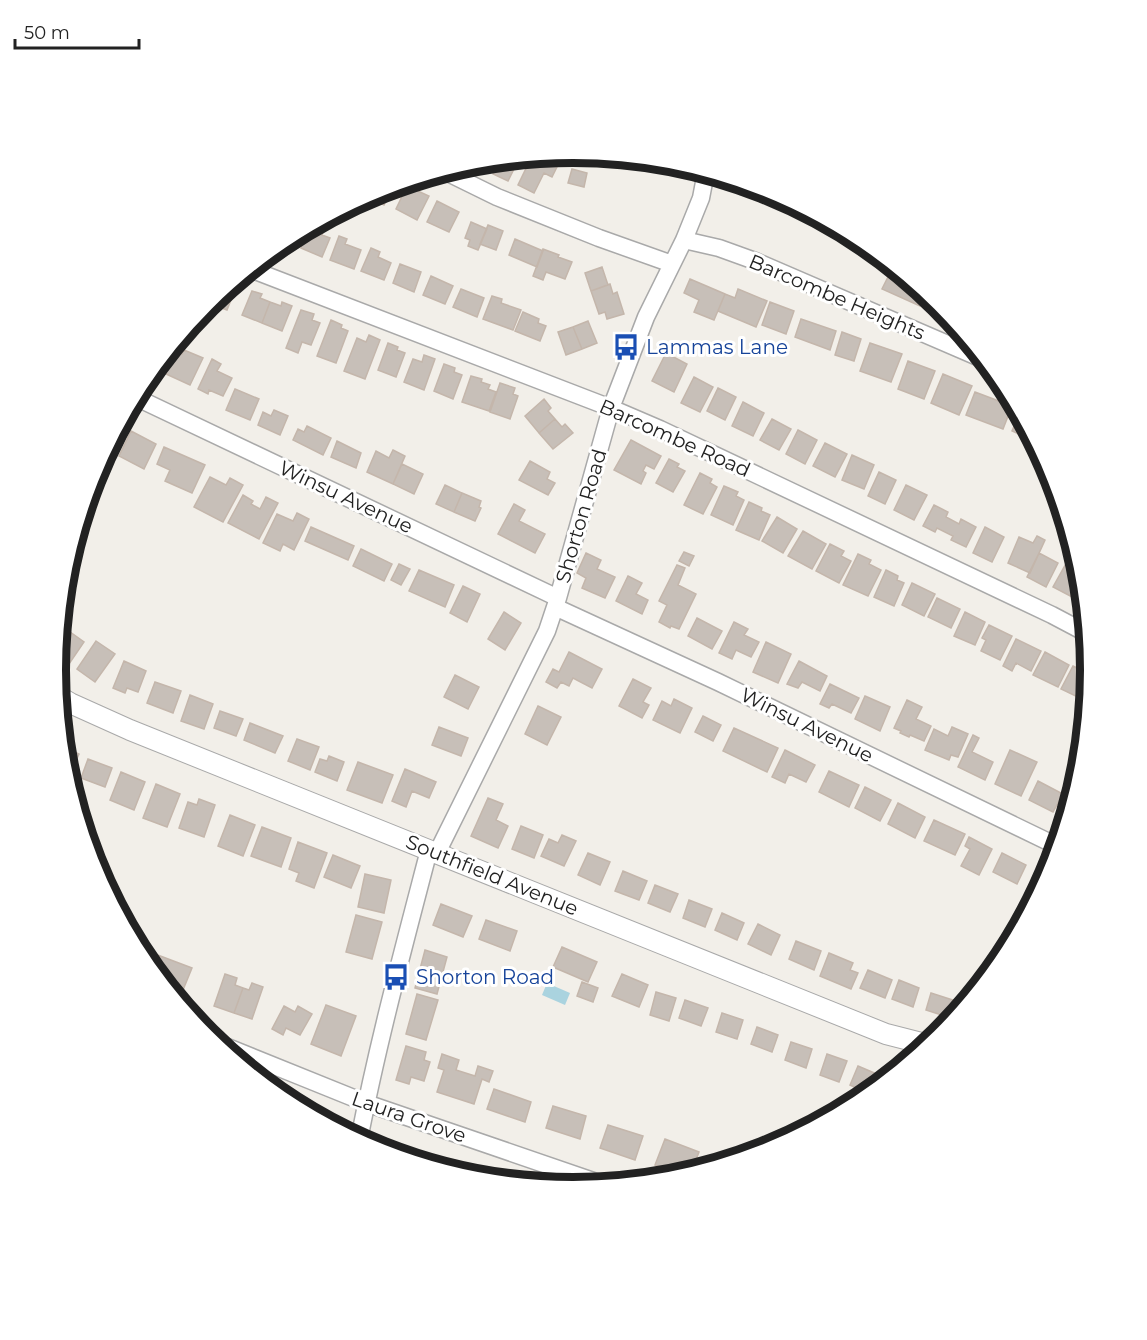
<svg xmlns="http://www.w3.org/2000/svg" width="1147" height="1340" font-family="Montserrat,sans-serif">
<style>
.water{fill:#aad3df}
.building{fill:#c7bfb8;stroke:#c4b6ab;stroke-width:1.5}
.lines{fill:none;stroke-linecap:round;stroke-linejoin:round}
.minor-casing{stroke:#a9a9a9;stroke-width:19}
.tertiary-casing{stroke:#a9a9a9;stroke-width:22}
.minor{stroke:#fff;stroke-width:16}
.tertiary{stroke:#fff;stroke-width:20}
.labels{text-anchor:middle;stroke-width:6;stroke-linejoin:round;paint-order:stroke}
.street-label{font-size:20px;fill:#222;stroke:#fff}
.transit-label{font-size:20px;fill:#164399;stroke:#fff;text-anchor:start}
.rim{fill:none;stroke:#222;stroke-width:8}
</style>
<rect width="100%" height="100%" fill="#f2efe9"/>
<path class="water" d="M547 983 570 993 565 1005 542 995Z"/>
<path class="building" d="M555 154 562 157 552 177 544 173 534 193 518 185 532 156Z
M520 157 508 181 493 174 500 159Z
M572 169 587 173 584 187 568 183Z
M393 186 384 205 367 196 376 191Z
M407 186 429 196 417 220 396 209Z
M437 201 459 212 449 232 427 222Z
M471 222 487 229 478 250 468 246 470 240 465 238Z
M314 224 325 228 322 235 330 238 322 257 301 248 309 227Z
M488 225 503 231 496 250 480 244Z
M297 233 292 245 285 242 284 245 280 244Z
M339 236 347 239 345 244 361 250 354 269 330 260Z
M515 239 543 251 537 267 509 255Z
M371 248 380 252 378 257 391 263 384 280 361 271Z
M543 249 559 255 558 257 572 262 565 279 546 272 543 280 533 276Z
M400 264 421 272 414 292 393 283Z
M602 267 608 285 591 291 585 273Z
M891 271 909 279 926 292 920 306 882 289Z
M431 276 453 286 445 304 423 295Z
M690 279 725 294 714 320 694 312 699 300 684 293Z
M232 283 237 285 227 310 208 303Z
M610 284 613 294 617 292 624 314 607 319 605 312 599 314 591 291Z
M461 289 484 298 477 317 453 307Z
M738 289 767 301 756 327 718 311 725 294 735 298Z
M252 291 262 294 260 298 270 302 262 323 242 315Z
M492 296 502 299 501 303 521 310 513 330 483 319Z
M270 302 281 306 282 302 292 306 282 331 262 323Z
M770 302 794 311 786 334 762 325Z
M301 310 314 314 312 320 320 323 311 345 302 342 298 353 286 348Z
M523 312 539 319 538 323 546 326 540 341 515 331Z
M801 319 836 331 830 350 795 337Z
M331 320 342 325 341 328 348 331 336 363 317 356Z
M588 321 597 343 582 349 573 327Z
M573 327 582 349 566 355 558 332Z
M842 332 861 339 854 361 835 355Z
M369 335 380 340 365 379 344 371 357 338 366 342Z
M388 343 398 347 397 350 405 353 396 377 378 370Z
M870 343 902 354 891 382 860 371Z
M170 349 182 354 184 350 203 358 190 385 155 369Z
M666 353 687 364 674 392 652 381Z
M424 355 435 359 424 390 404 382 413 359 422 362Z
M212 359 221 364 217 371 232 378 223 396 209 390 208 394 198 389Z
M908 361 935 371 924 399 898 389Z
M444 364 455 368 454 372 462 375 453 399 434 391Z
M943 374 972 386 959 415 931 403Z
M471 376 482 379 481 382 490 385 488 389 496 392 489 411 462 402Z
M694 377 713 387 700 412 681 403Z
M500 383 515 388 513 394 518 396 510 419 490 412Z
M718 388 736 397 725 420 707 411Z
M235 389 259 399 250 420 226 410Z
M975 392 1012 406 1003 429 966 415Z
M544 399 551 408 548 411 555 419 539 433 525 416Z
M743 402 764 413 753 436 732 426Z
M274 410 288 416 280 435 258 425 263 412 271 416Z
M1020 413 1036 442 1012 431Z
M555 419 562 427 565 424 573 433 553 449 539 433Z
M772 419 791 429 779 450 760 440Z
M307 426 331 438 323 455 293 440 298 429 304 432Z
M798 430 817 440 805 464 786 454Z
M131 431 156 444 144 469 119 456Z
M631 440 661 456 654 469 646 465 643 471 646 473 641 484 614 470Z
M337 441 361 453 356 468 331 457Z
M825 443 847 454 835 477 813 466Z
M164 447 205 465 192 493 165 481 170 470 157 464Z
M393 450 405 456 393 484 367 472 376 451 389 458Z
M852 455 874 465 864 489 842 480Z
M669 459 679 464 677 467 685 471 673 492 656 483Z
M530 461 550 472 547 479 555 483 548 495 519 480Z
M402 464 423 474 414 494 393 484Z
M879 472 896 480 885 504 868 496Z
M700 473 712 479 710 483 717 487 703 514 684 505Z
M210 477 226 485 230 478 243 485 223 522 194 507Z
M445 485 462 493 454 512 436 504Z
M906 485 927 495 914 520 894 510Z
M724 486 738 492 736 496 744 500 733 525 711 515Z
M462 493 481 501 479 507 481 508 475 521 454 512Z
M243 495 253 501 251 504 260 509 266 497 278 503 259 539 228 523Z
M749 502 762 508 761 511 770 515 759 540 736 530Z
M514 504 525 510 519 521 545 534 535 553 498 534Z
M934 505 948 512 946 517 959 524 961 519 976 527 966 547 951 540 953 536 937 528 935 532 923 526Z
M297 513 309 519 294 550 283 544 280 551 263 543 277 514 293 521Z
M777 517 797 529 783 553 762 541Z
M311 527 354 546 348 560 305 541Z
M985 527 1004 537 992 562 973 553Z
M803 531 826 544 812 569 788 556Z
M1037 536 1045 540 1030 573 1008 563 1019 537 1033 543Z
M830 544 844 551 841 556 851 561 839 583 816 571Z
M361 549 392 564 384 581 353 566Z
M684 552 694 556 689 566 679 561Z
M586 553 601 560 597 569 615 577 605 598 582 588 586 578 577 573Z
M1039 553 1058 563 1046 587 1027 577Z
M858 554 871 560 869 564 881 570 868 596 843 585Z
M1068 560 1081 566 1075 576 1083 581 1074 598 1053 587Z
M399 564 410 569 401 585 391 580Z
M677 565 685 568 678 585 696 594 679 629 671 626 670 628 659 622 667 605 659 601Z
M419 570 454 585 445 607 409 591Z
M886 570 898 576 897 580 904 583 894 606 874 597Z
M628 576 642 583 636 594 648 600 642 614 616 601Z
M912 583 935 594 924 616 902 605Z
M463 586 480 594 467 622 450 613Z
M937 598 960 609 951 628 928 617Z
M504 612 521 623 505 650 488 639Z
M965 612 985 622 975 645 954 636Z
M697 618 722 631 712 649 688 636Z
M734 622 748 629 744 635 759 642 751 657 736 650 732 659 719 653Z
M989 625 1012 636 1000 660 981 651 986 640 982 638Z
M66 629 84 642 67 667 57 659 59 639Z
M1016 639 1041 651 1031 671 1016 663 1012 671 1003 666Z
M96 641 115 654 95 682 77 669Z
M766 642 791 654 778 683 753 672Z
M569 652 602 669 592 688 573 678 569 686 561 682 557 688 546 682 553 669 559 672Z
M1045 652 1069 665 1058 687 1033 675Z
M124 661 146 671 138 692 127 688 125 693 113 688Z
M799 661 827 676 820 691 802 682 798 688 787 684Z
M1073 666 1091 675 1089 693 1086 701 1061 689Z
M455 675 479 687 468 709 444 697Z
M633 679 651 688 643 702 649 705 642 718 619 706Z
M155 682 181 691 173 713 147 703Z
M830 684 859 698 851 713 832 704 829 708 820 704Z
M190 695 213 704 204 729 181 721Z
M865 696 890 707 880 731 855 719Z
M674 699 692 708 680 733 653 720 662 701 671 706Z
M907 700 922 707 916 719 931 726 924 741 910 735 909 737 900 733 901 731 894 728Z
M538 706 561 717 547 745 525 734Z
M220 711 243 719 236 736 214 728Z
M703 716 721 725 713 741 695 732Z
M250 723 283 736 275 753 244 740Z
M439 727 468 738 461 756 432 745Z
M952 727 968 734 958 757 951 755 949 760 925 750 934 729 948 736Z
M734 728 778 748 767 772 723 751Z
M973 735 979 738 972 752 993 762 985 780 958 767Z
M297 739 319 747 310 770 288 761Z
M63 746 79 754 68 778 65 771Z
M785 750 815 765 806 782 789 774 785 783 772 777Z
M1010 750 1037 762 1021 796 995 784Z
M329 756 344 762 337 781 315 772 320 759 327 761Z
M88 759 112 768 105 787 81 778Z
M358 762 393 775 382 803 347 790Z
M405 769 436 782 429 798 412 791 406 807 392 801Z
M829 771 859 785 849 807 819 792Z
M121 772 145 782 134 810 110 800Z
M1038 781 1063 794 1053 812 1029 800Z
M156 784 180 794 167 827 143 818Z
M865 787 891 800 880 821 855 808Z
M488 798 503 804 496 820 508 826 498 848 471 836Z
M199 799 215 805 204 837 179 828 188 802 197 805Z
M898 803 925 817 915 838 888 824Z
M230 815 255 825 243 856 218 846Z
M934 820 965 834 955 855 924 841Z
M521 826 543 835 534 858 512 849Z
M262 827 291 838 281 867 251 856Z
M562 835 576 841 564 866 541 856 549 839 558 843Z
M969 837 992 849 979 875 961 866 970 849 965 846Z
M298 842 327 853 314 888 296 881 299 873 289 869Z
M588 853 610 862 600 885 578 875Z
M1002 853 1026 865 1017 884 993 872Z
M333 855 360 866 351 888 324 877Z
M1040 869 1049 874 1038 894 1029 890Z
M623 871 647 881 639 900 615 891Z
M365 874 391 880 384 913 358 907Z
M655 885 678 894 670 912 648 903Z
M689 900 712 909 705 927 683 918Z
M441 904 472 916 463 937 433 925Z
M722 913 744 923 737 940 715 930Z
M356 915 382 922 372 959 346 952Z
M486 920 517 931 510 951 479 939Z
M758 924 780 935 771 955 748 944Z
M796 941 821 951 814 970 789 959Z
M136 945 148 950 145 960 143 957Z
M562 947 597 962 588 982 553 967Z
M425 950 447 957 437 994 415 988Z
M829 953 853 963 850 970 858 973 851 989 820 976Z
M155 954 192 968 183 990 162 981 150 967Z
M868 970 892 980 885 998 860 988Z
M225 974 237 978 235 985 243 988 234 1013 214 1006Z
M622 974 648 985 639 1007 612 996Z
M899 980 919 988 913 1007 892 999Z
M582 982 598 988 593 1002 577 996Z
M252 983 263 987 252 1019 234 1013 243 988 249 990Z
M656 992 676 998 669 1021 650 1015Z
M931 993 959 1002 954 1019 926 1010Z
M417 994 438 1000 426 1040 406 1034Z
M685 1000 708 1008 701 1026 679 1018Z
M326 1005 356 1016 341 1056 311 1044Z
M284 1006 295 1012 298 1006 312 1014 300 1035 286 1028 283 1035 272 1029Z
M722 1013 743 1020 737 1039 716 1032Z
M757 1027 778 1035 772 1052 751 1044Z
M791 1042 812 1049 806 1068 785 1060Z
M406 1046 426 1052 424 1060 430 1062 424 1081 411 1077 409 1084 396 1080Z
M442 1054 459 1060 456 1070 475 1076 478 1066 493 1071 489 1082 482 1079 474 1104 437 1092 444 1070 438 1068Z
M827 1054 847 1061 839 1082 820 1075Z
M858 1066 886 1078 884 1082 870 1094 850 1085Z
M494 1089 531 1102 525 1122 487 1109Z
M553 1106 586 1116 580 1139 546 1128Z
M608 1125 643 1136 635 1160 600 1148Z
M665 1139 699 1152 691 1173 683 1176 655 1165Z
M718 1156 732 1161 714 1166Z"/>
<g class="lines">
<defs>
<path id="minor" d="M444 171 497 197 599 238 672 264
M684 240 719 248 755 261 987 361
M250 269 611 408 660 429 1052 615 1088 634
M135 397 558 598
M555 607 718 682 1059 847
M437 853 547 631 558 598 611 408 646 317 684 240 701 198 706 172
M215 1042 366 1103 605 1185
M359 1140C378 1042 404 946 429 850"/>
<path id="tertiary" d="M58 696 70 703 130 730 886 1034 929 1045"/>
</defs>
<use href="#minor" class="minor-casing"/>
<use href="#tertiary" class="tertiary-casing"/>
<use href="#minor" class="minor"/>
<use href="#tertiary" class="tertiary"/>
</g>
<defs>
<symbol id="bus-bare" viewBox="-9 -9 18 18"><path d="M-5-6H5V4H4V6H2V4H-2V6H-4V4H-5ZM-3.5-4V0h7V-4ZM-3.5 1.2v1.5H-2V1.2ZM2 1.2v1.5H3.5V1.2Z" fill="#1a4fb4" stroke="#fff" stroke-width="2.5" paint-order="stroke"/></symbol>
</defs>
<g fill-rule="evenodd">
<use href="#bus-bare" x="607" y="328" width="38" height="38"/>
<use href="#bus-bare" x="377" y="958" width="38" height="38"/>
</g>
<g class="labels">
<g class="street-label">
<text transform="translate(837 297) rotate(23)" y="7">Barcombe Heights</text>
<text transform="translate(675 438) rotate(24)" y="7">Barcombe Road</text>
<text transform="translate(346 497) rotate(25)" y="7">Winsu Avenue</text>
<text transform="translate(581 516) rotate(-74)" y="7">Shorton Road</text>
<text transform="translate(807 725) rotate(26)" y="7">Winsu Avenue</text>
<text transform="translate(492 875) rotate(22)" y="7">Southfield Avenue</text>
<text transform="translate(409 1117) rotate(19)" y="7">Laura Grove</text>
</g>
<g class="transit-label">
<text x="646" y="354">Lammas Lane</text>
<text x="416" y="984">Shorton Road</text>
</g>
</g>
<path d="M0 0H1147V1340H0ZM66 670a507 507 0 1 1 1014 0a507 507 0 1 1-1014 0Z" fill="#fff" fill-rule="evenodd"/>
<path class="rim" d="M66 670a507 507 0 1 1 1014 0a507 507 0 1 1-1014 0Z"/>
<path d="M15 39v9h124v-9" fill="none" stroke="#222222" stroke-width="3"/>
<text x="24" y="39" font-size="18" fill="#222222" stroke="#ffffff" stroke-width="4.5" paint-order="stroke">50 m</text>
</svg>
